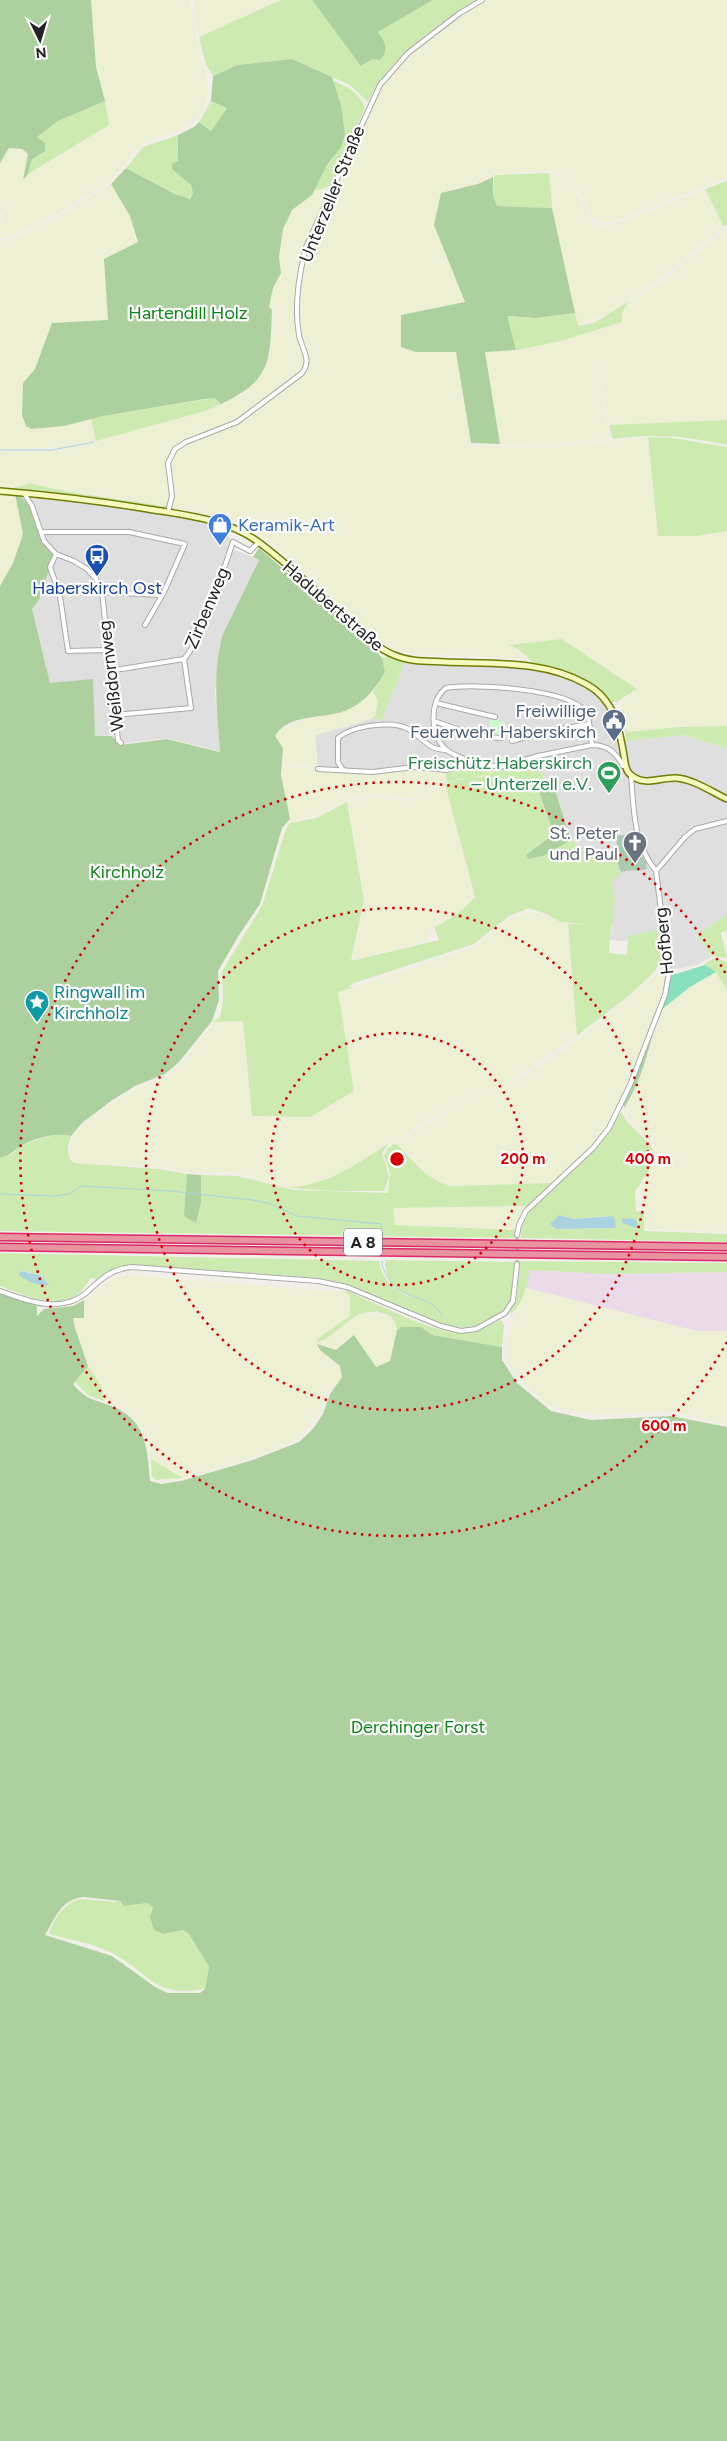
<svg xmlns="http://www.w3.org/2000/svg" width="727" height="2441" font-family="Figtree,sans-serif">
<style>
.residential{fill:#e0dfdf}
.industrial{fill:#ebdbe8}
.farmland{fill:#eef0d5}
.grass{fill:#cdebb0;fill-rule:evenodd}
.forest{fill:#add19e;fill-rule:evenodd}
.cemetery{fill:#aacbaf}
.park{fill:#c8facc}
.pitch{fill:#88e0be}
.parking{fill:#e2e2e2}
.water{fill:#aad3df}
.lines{fill:none;stroke-linecap:round;stroke-linejoin:round}
.stream{stroke:#aad3df;stroke-width:1}
.street-tunnel{stroke:#c8c6c1;stroke-width:4;stroke-dasharray:4 2;stroke-linecap:butt}
.street-casing{stroke:#a9a9a9;stroke-width:6}
.secondary-casing{stroke:#707d05;stroke-width:8}
.highway-casing{stroke:#dc2a67;stroke-width:9}
.street{stroke:#fff;stroke-width:4}
.secondary{stroke:#f7fabf;stroke-width:5}
.highway{stroke:#e892a2;stroke-width:6}
.ring{fill:none;stroke:#d40000;stroke-width:2.5;stroke-dasharray:2.5 5}
.labels{text-anchor:middle;stroke-width:4.5;stroke-linejoin:round;paint-order:stroke}
.shield{fill:#fff;stroke:#646464;stroke-width:1}
.shield-label{font-size:16px;font-weight:bold;fill:#222}
.street-label{font-size:18px;fill:#222;stroke:#fff}
.park-label{font-size:18px;fill:#0c8416;stroke:#fff}
.shop-label{font-size:18px;fill:#366cbe;stroke:#fff;text-anchor:start}
.transit-label{font-size:18px;fill:#164399;stroke:#fff}
.service-label{font-size:18px;fill:#4e5e75;stroke:#fff;text-anchor:end}
.leisure-label{font-size:18px;fill:#27864d;stroke:#fff;text-anchor:end}
.worship-label{font-size:18px;fill:#5b616d;stroke:#fff;text-anchor:end}
.culture-label{font-size:18px;fill:#0d838f;stroke:#fff;text-anchor:start}
.centre{fill:#d40000;stroke:#fff;stroke-width:2.5}
.ring-label{font-size:15px;text-anchor:middle;font-weight:bold;fill:#d40000;stroke:#fff;stroke-width:4.5;stroke-linejoin:round;paint-order:stroke}
</style>
<rect width="100%" height="100%" fill="#f2efe9"/>
<path class="residential" d="M25 493 112 503 219 523 216 530 236 541 233 549 259 560 223 634 215 692 220 751 167 738 125 743H121L117 735 95 736 50 683 32 609 39 600 44 541 42 532Z
M406 659 549 669 593 688 611 706 622 741 685 735 727 749V914L697 935 712 956 697 965 666 971 665 959 628 936 627 941 609 940 613 927 591 857 571 840 553 784 545 781 536 759 504 768 472 765 449 773 405 769 368 774 318 770 315 735 371 719 382 720Z"/>
<path class="industrial" d="M529 1270 607 1274 727 1272V1331H696L526 1288Z"/>
<path class="farmland" d="M91 0H190L196 39 207 78 208 91 206 104 197 119 186 128 145 143 134 152 126 165 110 182 35 227 0 240V223L12 200 0 216V163L9 148 22 149 28 154 24 179 28 174 109 125 96 67Z
M193 0H281L199 37Z
M487 0H727V178L615 221 602 223 591 217 582 196 568 179 549 171 494 174 478 184 441 193 434 225 465 303 401 315V346L416 352H456L471 445 536 448 648 437 658 536H697L727 531V726L679 727 628 732 620 705 636 689 510 646 526 659 410 653 391 649 376 638 279 549 252 529 240 523 222 517 172 508 174 496 169 468 171 457 176 451 188 443 221 431 243 420 304 373 308 366 309 357 301 338 299 326 302 268 307 247 382 84 404 59 422 45 450 22Z
M549 173 559 176 573 186 591 220 595 224 603 226 612 225 705 189 724 227 653 284 603 316 577 324 552 216Z
M111 184 130 216 138 242 104 259 108 320 52 323 35 369 23 383 22 398V415L26 426H64L91 419 96 440 209 410 240 395 261 376 269 359 273 329 272 310 269 307 273 288 281 273 279 257 283 229 292 210 314 191 331 186 304 247 299 268 296 326 305 360 303 370 242 418 174 448 167 460 166 468 171 493 169 505 160 506 97 495 52 491 29 483 15 488H0V451H51L87 445 95 441 54 448 0 449V242L24 234 51 221Z
M727 228V420L609 425 597 363 596 364 610 439 536 447 500 444 485 352 516 350 542 345 622 322V312L629 301 657 285Z
M0 494H15L23 534 13 563 0 585Z
M373 692 378 701 375 716 360 723 315 735 318 768 282 763 283 748 275 737 279 730 306 718 346 710Z
M282 765 356 774 413 769 446 773 447 782 413 799 377 796 354 797 316 816 290 821 281 775Z
M445 784 475 897 465 909 451 919 426 932 429 936 428 941 353 960 365 900 348 801 372 797 411 801Z
M532 911 568 924 577 1036 515 1079 426 1120 403 1137 334 1177 311 1185 289 1188 232 1172 193 1173 149 1166 83 1163 75 1161 71 1156V1142L77 1130 113 1102 136 1089 167 1076 181 1064 214 1022 243 1020 252 1116 354 1091 338 992 476 946 512 917Z
M666 971 663 993 628 1084 608 1126 591 1146 552 1183 452 1186 442 1184 424 1172 396 1143 446 1112 528 1074 569 1046 658 973Z
M716 972 727 990V1232L645 1229 640 1189 656 1163V1149L651 1141 630 1121 624 1108 631 1097 649 1053 653 1032 661 1010 690 987Z
M528 1206 516 1230 395 1225 393 1208Z
M130 1275 345 1292 350 1296V1316L320 1341 351 1319 365 1313 386 1314 396 1322 397 1330 390 1361 376 1367 369 1359 328 1358 340 1366 342 1377 329 1391 320 1413 295 1441 252 1458 183 1478 151 1459 149 1438 137 1420 122 1408 104 1401 101 1385 88 1366 75 1328 73 1317 84 1318V1300L106 1283 118 1277Z
M526 1288 696 1331H727V1425L672 1412 593 1415 553 1407 541 1401 507 1362V1342L510 1331Z"/>
<path class="grass" d="M281 0H312L362 66 373 59 378 32 433 0H478C436 25 390 57 368 102L350 85 292 59 237 65 213 76 206 65 199 37Z
M333 81C347 86 360 93 365 108L331 186 314 191 327 165 334 157 341 105Z
M105 101 109 125 28 174 37 137 58 121Z
M211 101 227 108 211 131 199 122Z
M178 135C178 144 177 155 179 164 183 175 191 182 193 193L188 200 126 168 143 147Z
M549 173 552 208 497 206 493 195 494 175Z
M727 181V224L724 227 705 189Z
M629 301 622 312V322L557 342 516 350 506 316 536 318 575 313 578 326 594 323Z
M215 398 221 404 209 410 96 441 91 419 103 416Z
M727 420V445C689 436 651 433 613 439L609 425Z
M648 437 673 438 727 447V531L697 536H658Z
M29 483C72 495 117 497 160 506L169 505 162 509 0 488H15Z
M562 639 637 689 617 702H611L594 686 576 676 536 665 518 649 509 645Z
M388 656 405 661 382 720 371 719 375 716 378 701 373 692 385 672 382 658Z
M727 726V749L685 735 626 741 625 727 628 732 679 727Z
M537 759 545 781 537 786 551 826 550 837 526 855 528 859 543 856 571 840 591 857 616 858 621 875 611 882C621 906 608 930 609 953L627 955 628 936 657 930 663 951 660 957 663 958C653 982 599 1017 577 1036L568 924 588 925 561 922 546 914 529 908 509 916 474 944 354 983 349 986 352 988 338 992 354 1091 310 1117 252 1116 243 1021 214 1022 220 1017 223 1000 222 971 262 906 286 829 290 823 316 818 347 802 364 900 351 961 439 940 434 927C451 919 463 911 475 897L445 784 458 779 482 777 501 768Z
M472 765 492 768 493 771 486 775 447 782 446 773Z
M727 914V930L721 933 727 958 712 956 697 935Z
M714 958 727 962V990L716 972 703 965Z
M622 1112C628 1130 649 1136 655 1154L651 1168 635 1191 636 1211 644 1212V1231L727 1234V1242L521 1238C518 1207 575 1170 595 1149 605 1138 613 1119 622 1112ZM564 1216 574 1219 607 1216 616 1224V1228L559 1229Z
M62 1133 71 1136C68 1146 65 1155 74 1163L159 1169 187 1174 186 1199 196 1223 201 1203V1175L238 1176 294 1190 388 1193 390 1173 384 1156 388 1148 396 1143C412 1160 428 1181 452 1186L552 1183 528 1206 393 1208 395 1225 516 1230 515 1238 0 1231V1158L12 1154 23 1144Z
M388 1144 382 1153 389 1177 384 1191H332L289 1188C332 1183 353 1166 388 1144Z
M0 1253 379 1261C381 1278 395 1292 411 1297 409 1294 402 1293 398 1290 388 1283 385 1271 385 1260L515 1262C515 1273 515 1286 512 1297 504 1324 469 1331 446 1326L338 1282 319 1278 141 1265 118 1267 98 1279 90 1278C74 1316 29 1298 0 1286ZM22 1271 40 1275 47 1285 32 1282 19 1275 20 1272Z
M520 1261 727 1263V1272L607 1274 530 1270C527 1283 523 1309 509 1314L517 1295Z
M346 1290C375 1303 440 1337 469 1333 481 1332 490 1324 501 1320L504 1325 502 1347 432 1335 421 1327H401L397 1330C396 1321 392 1316 383 1313 351 1305 340 1337 317 1342V1339L350 1316V1296L345 1292Z
M88 1366 101 1385 104 1401 88 1395 75 1382Z
M151 1459 183 1478 155 1480 152 1476Z
M80 1899 116 1902 120 1901 124 1906 148 1903 153 1908 151 1917 165 1934 183 1930 189 1934 209 1967 205 1989C154 1998 151 1974 112 1953 93 1943 70 1940 49 1934 52 1921 66 1901 80 1899Z"/>
<path class="forest" d="M0 0H91L96 67 105 101 58 121 37 137 45 143V151L32 159 28 174 23 180 28 154 22 149 9 148 0 163Z
M312 0H433L378 32C385 43 390 49 380 60L373 59 361 66Z
M292 59 332 77 341 105 345 135 341 147 327 165 312 195 292 210 283 229 279 257 281 273 273 288 269 307 272 310C270 361 272 380 221 404L215 398 205 399 103 416 64 426 31 429 26 426 22 415 23 383 35 369 52 323 108 320 104 259 138 242 130 216 111 184 126 168 175 194 190 199 193 193 191 185 172 169V164L178 161V135L194 127 199 122 211 131 227 108 211 101 213 76 237 65Z
M493 177V195L497 206 552 208 575 313 536 318 507 316 516 350 485 352 500 444 471 443 456 352H416L401 347V315L465 302 434 225 441 193 478 184Z
M15 494C32 500 34 519 41 533 45 541 50 547 54 554L39 600 32 609 50 683 93 679 95 736H112L120 745 167 739 220 752C217 712 212 673 223 634L259 560 253 557 259 548 371 645 382 658 385 672C375 689 365 702 347 710 327 719 288 713 275 736L283 748 281 775 290 819 282 828 260 904 239 935 218 971 219 1000 212 1021 179 1062 165 1074 135 1086 111 1101 82 1123 71 1136C58 1132 36 1138 24 1144 14 1149 14 1154 0 1158V586L13 563 23 534Z
M545 781 553 784 571 840 543 856 528 859 526 855 550 837 551 826 537 786Z
M653 1032C647 1058 639 1085 624 1108L623 1102Z
M187 1174 201 1175V1203L196 1223 184 1216Z
M0 1292 37 1306V1316L44 1309 73 1306 84 1300V1318H73L75 1328 88 1366 73 1384C86 1399 91 1399 109 1405 147 1419 147 1447 150 1481L161 1484 181 1481 253 1460 299 1442 312 1430 323 1414 330 1394 342 1377 340 1366 320 1350 317 1344 336 1350 354 1335 376 1367 390 1361 397 1330 401 1327H421L432 1335 502 1347V1360L517 1383 551 1411 591 1420 671 1416 727 1427V2441H0ZM84 1897 120 1901 124 1906 148 1903 153 1908 150 1917 154 1930 164 1934 183 1930 189 1934 209 1967 205 1989 200 1993H168L155 1987 112 1956 45 1935C56 1917 61 1899 84 1897Z"/>
<path class="cemetery" d="M635 833 640 848 637 850 646 862 647 869C638 872 628 869 621 872L616 858 619 852 615 836Z"/>
<path class="park" d="M491 717 499 719 500 724 505 723 506 729 501 738 494 737V733L489 728Z"/>
<path class="pitch" d="M705 965 716 972 690 987 661 1010 672 975Z"/>
<path class="parking" d="M617 763 625 778 614 782V785L601 789 596 771Z"/>
<path class="water" d="M559 1215 574 1219 612 1216 615 1219 616 1228 556 1229 550 1224Z
M633 1218 637 1221V1228L622 1223V1219Z
M20 1271 40 1275 49 1285C39 1286 27 1282 19 1275Z"/>
<g class="lines">
<path class="stream" d="M0 450H52L94 442
M0 1194 54 1196 69 1194 82 1186 170 1191 253 1200 271 1204 297 1216 381 1224 382 1232
M382 1261C382 1267 384 1271 387 1276 400 1302 427 1292 441 1314"/>
<path class="street-tunnel" d="M517 1264V1235"/>
<defs>
<path id="street" d="M24 493 32 506 44 541 56 554 74 561 87 569 96 579 102 592 118 740 121 743
M168 512 172 496 168 463 175 449 186 442 237 422 301 374C313 361 302 350 299 335 294 307 299 274 306 247L380 85 408 53 460 13 482 0
M42 532H129L185 544 164 592 145 625
M56 554 50 567 60 596 68 651 107 650
M102 592 161 595
M109 671 184 659C204 636 222 573 233 542L250 551 259 542
M436 703 495 717
M115 715 191 708 184 659
M434 721 477 736 501 738
M512 741 543 732 589 724
M472 762C464 759 455 756 448 751 430 738 428 701 446 688 473 683 568 689 585 711 591 720 590 735 592 745
M318 769 372 772 415 767 447 770 472 762 500 767 538 756 592 745C607 745 616 752 623 766H626
M343 770 338 762V738C352 726 394 719 410 730 426 740 426 749 447 750
M631 775C634 810 633 843 656 871
M656 871 685 837 695 829 727 821
M517 1235 519 1225 526 1211 593 1148 609 1128 630 1085 665 995 669 973 656 871
M0 1291C27 1301 61 1314 86 1293 101 1279 111 1269 132 1267L318 1281 347 1287 441 1326 461 1331 476 1329 505 1313 513 1301 517 1264"/>
<path id="secondary" d="M0 491C50 495 99 501 148 509 185 515 226 519 257 541 290 565 320 595 351 622 364 634 378 649 394 655 410 662 428 661 445 662 492 664 544 660 586 684 614 699 619 726 624 756 625 762 625 771 631 775 645 787 660 777 676 778 693 779 712 792 727 799"/>
<path id="highway" d="M0 1237 727 1247
M0 1247 727 1257"/>
</defs>
<use href="#street" class="street-casing"/>
<use href="#secondary" class="secondary-casing"/>
<use href="#highway" class="highway-casing"/>
<use href="#street" class="street"/>
<use href="#secondary" class="secondary"/>
<use href="#highway" class="highway"/>
</g>
<g class="ring">
<circle cx="397" cy="1159" r="126"/>
<circle cx="397" cy="1159" r="251"/>
<path d="M727 1342A377 377 0 1 1 727 976"/>
</g>
<defs>
<symbol id="shop-pin" viewBox="-11 -11 22 30"><path d="M0 17L-7.5 6A9.5 9.5 0 1 1 7.5 6Z" fill="#3f7fe0" stroke="#fff"/><path d="M-5-2.5h2.3a2.7 3.5 0 0 1 5.4 0H5L5.5 6h-11ZM-1.5-2.5h3a1.5 2.3 0 0 0-3 0Z" fill="#fff"/></symbol>
<symbol id="bus-pin" viewBox="-11 -11 22 30"><path d="M0 17L-7.5 6A9.5 9.5 0 1 1 7.5 6Z" fill="#1a4fb4" stroke="#fff"/><path d="M-5-6H5V4H4V6H2V4H-2V6H-4V4H-5ZM-3.5-4V0h7V-4ZM-3.5 1.2v1.5H-2V1.2ZM2 1.2v1.5H3.5V1.2Z" fill="#fff"/></symbol>
<symbol id="civic-pin" viewBox="-11 -11 22 30"><path d="M0 17L-7.5 6A9.5 9.5 0 1 1 7.5 6Z" fill="#5c6f8a" stroke="#fff"/><path d="M-.6-6.5H3V-4.5H.6V-3L4-1V1h2V6H-6V1h2V-1L-.6-3ZM-1.2 2.5V6h2.4V2.5Z" fill="#fff"/></symbol>
<symbol id="stadium-pin" viewBox="-11 -11 22 30"><path d="M0 17L-7.5 6A9.5 9.5 0 1 1 7.5 6Z" fill="#2e9e5b" stroke="#fff"/><path d="M0-5a6.5 5 0 1 0 0 10a6.5 5 0 1 0 0-10ZM-3.5-1.8h7v3.6h-7Z" fill="#fff"/></symbol>
<symbol id="church-pin" viewBox="-11 -11 22 30"><path d="M0 17L-7.5 6A9.5 9.5 0 1 1 7.5 6Z" fill="#6b7280" stroke="#fff"/><path d="M-1.2-6h2.4v3.5h3.3v2.4h-3.3V6h-2.4V-.1h-3.3v-2.4h3.3Z" fill="#fff"/></symbol>
<symbol id="sight-pin" viewBox="-11 -11 22 30"><path d="M0 17L-7.5 6A9.5 9.5 0 1 1 7.5 6Z" fill="#0f9aa8" stroke="#fff"/><path d="M0-6L1.8-2.2L6-1.7L2.9 1.2L3.7 5.4L0 3.3L-3.7 5.4L-2.9 1.2L-6-1.7L-1.8-2.2Z" fill="#fff"/></symbol>
</defs>
<g fill-rule="evenodd">
<use href="#shop-pin" x="206" y="511" width="28" height="38"/>
<use href="#bus-pin" x="83" y="542" width="28" height="38"/>
<use href="#civic-pin" x="600" y="707" width="28" height="38"/>
<use href="#stadium-pin" x="595" y="759" width="28" height="38"/>
<use href="#church-pin" x="621" y="829" width="28" height="38"/>
<use href="#sight-pin" x="23" y="988" width="28" height="38"/>
</g>
<g class="labels">
<rect class="shield" x="344" y="1228.5" width="38" height="27" rx="4"/>
<g class="shield-label">
<text x="363" y="1248">A 8</text>
</g>
<g class="street-label">
<text transform="translate(332 194) rotate(-68)" y="6">Unterzeller Straße</text>
<text transform="translate(333 606) rotate(41)" y="6">Hadubertstraße</text>
<text transform="translate(207 608) rotate(-67)" y="6">Zirbenweg</text>
<text transform="translate(111 676) rotate(-97)" y="6">Weißdornweg</text>
<text transform="translate(664 941) rotate(-96)" y="6">Hofberg</text>
</g>
<g class="park-label">
<text x="188" y="319">Hartendill Holz</text>
<text x="127" y="878">Kirchholz</text>
<text x="418" y="1733">Derchinger Forst</text>
</g>
<g class="shop-label">
<text x="238" y="531">Keramik-Art</text>
</g>
<g class="transit-label">
<text x="97" y="594">Haberskirch Ost</text>
</g>
<g class="service-label">
<text x="596" y="717">Freiwillige<tspan x="596" dy="21">Feuerwehr Haberskirch</tspan></text>
</g>
<g class="leisure-label">
<text x="592" y="769">Freischütz Haberskirch<tspan x="592" dy="21">– Unterzell e.V.</tspan></text>
</g>
<g class="worship-label">
<text x="618" y="839">St. Peter<tspan x="618" dy="21">und Paul</tspan></text>
</g>
<g class="culture-label">
<text x="54" y="998">Ringwall im<tspan x="54" dy="21">Kirchholz</tspan></text>
</g>
</g>
<circle cx="397" cy="1159" r="8" class="centre"/>
<g class="ring-label">
<text x="523" y="1164">200 m</text>
<text x="648" y="1164">400 m</text>
<text x="664" y="1431">600 m</text>
</g>
<g transform="translate(40 40) rotate(175)" stroke="#ffffff" stroke-width="4" paint-order="stroke">
<path d="M0-4L9 19L0 12L-9 19Z" fill="#222222"/>
<text y="-8" font-size="14" font-weight="bold" text-anchor="middle" fill="#222222">N</text>
</g>
</svg>
